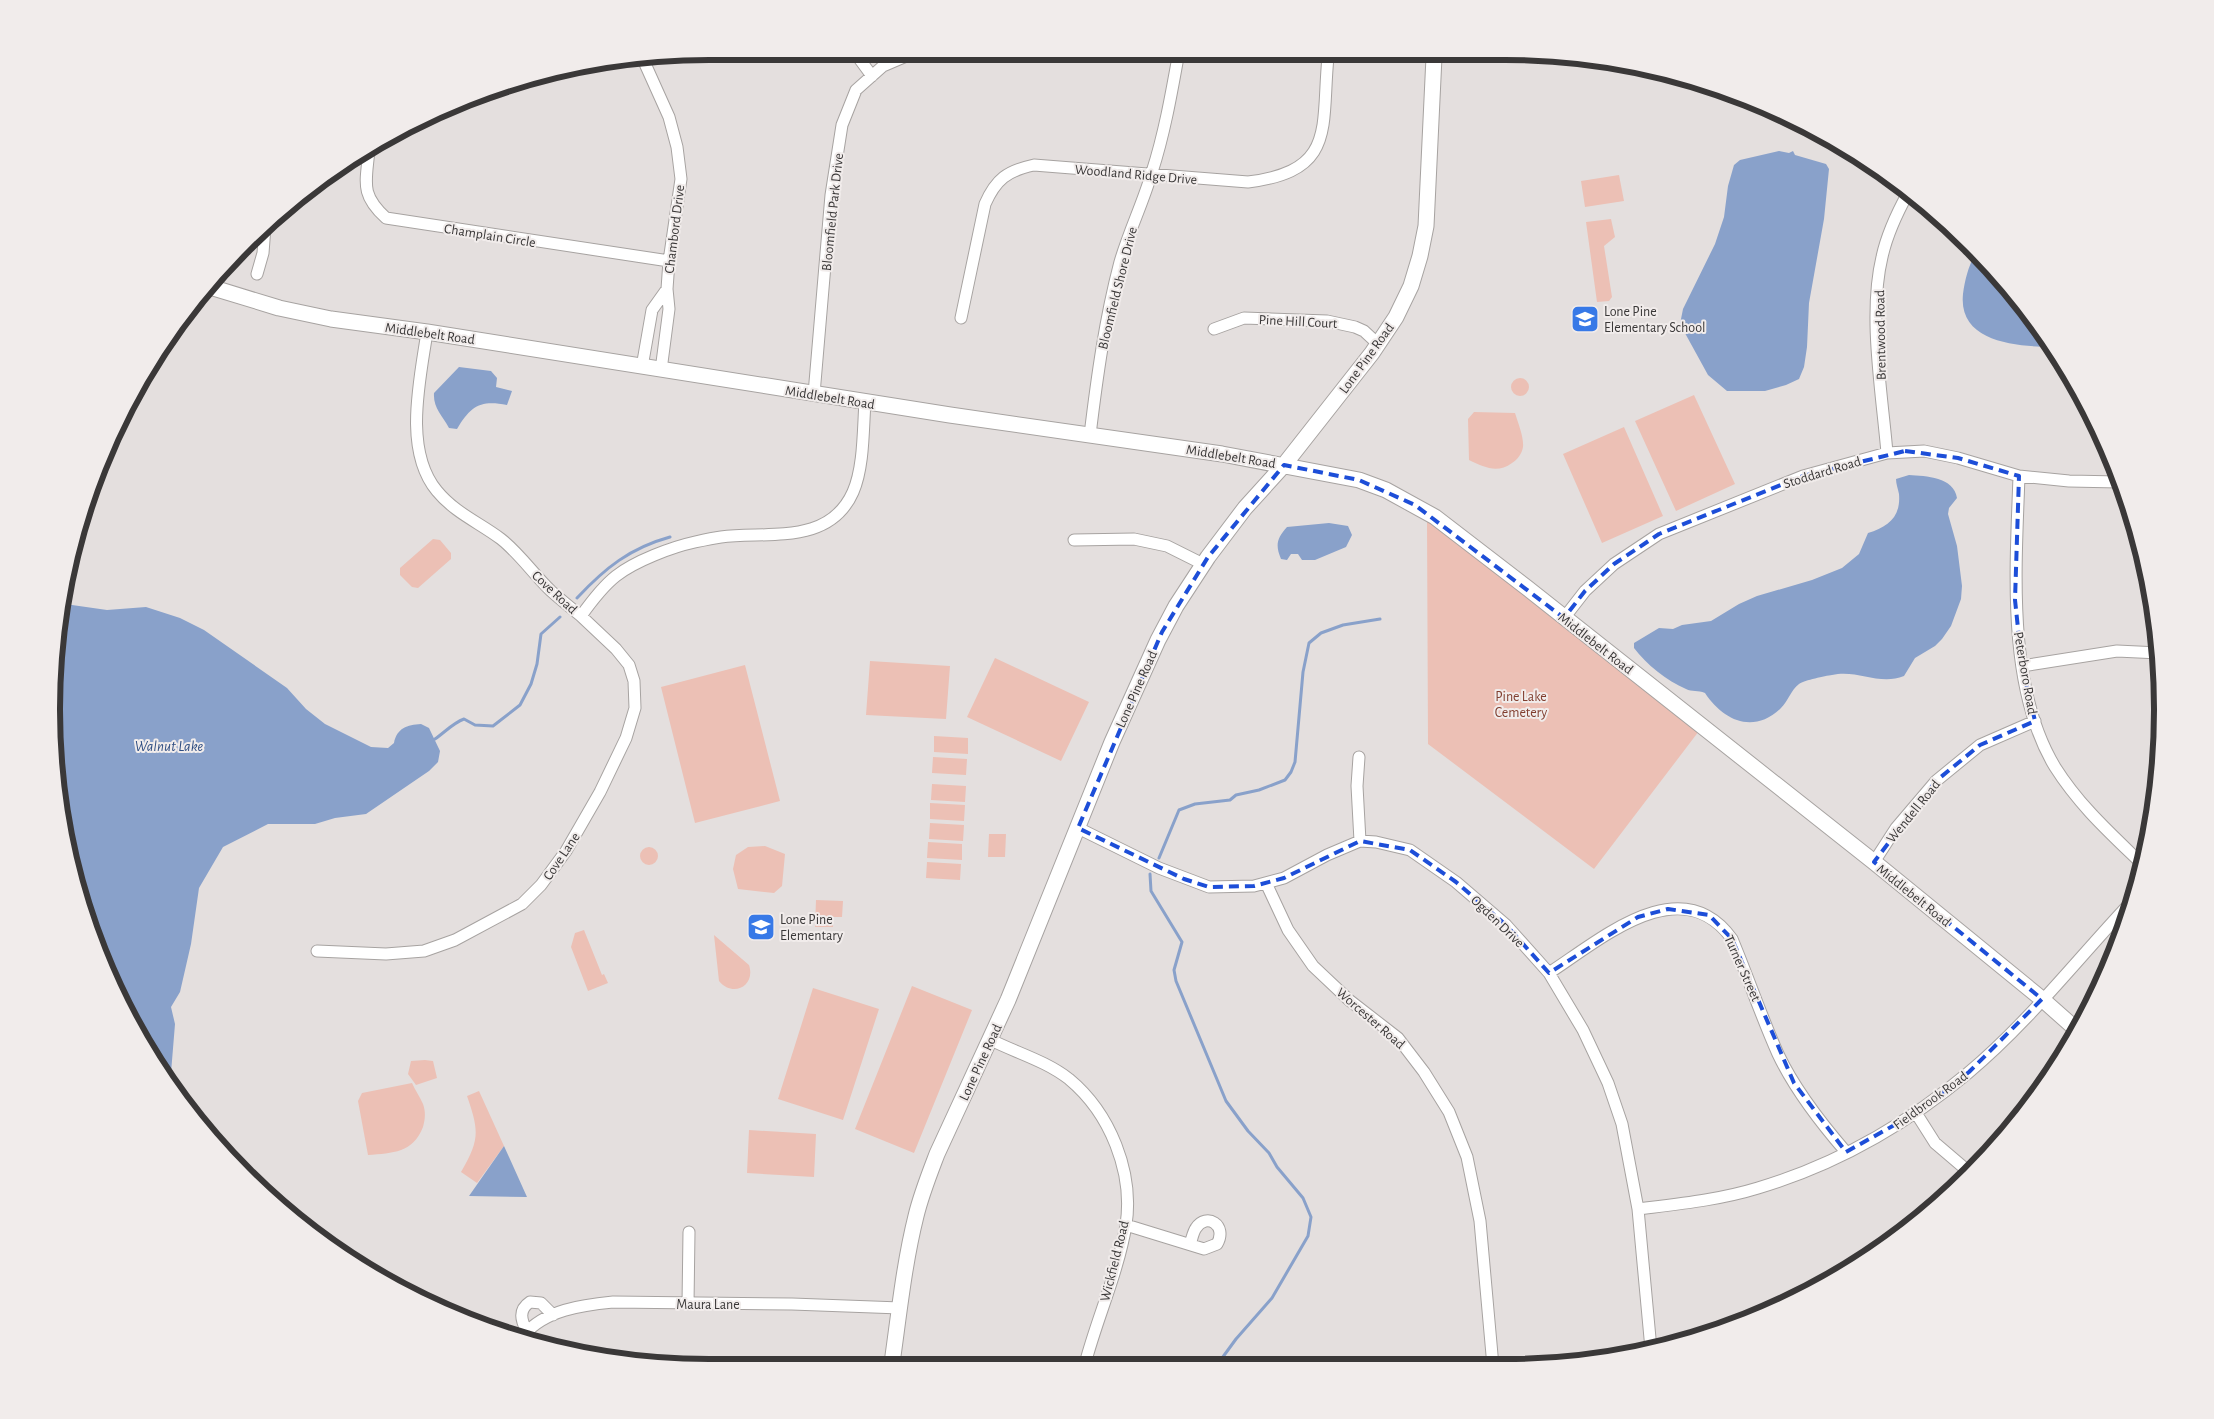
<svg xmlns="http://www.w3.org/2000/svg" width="2214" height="1419" font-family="'Alegreya Sans',sans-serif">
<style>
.green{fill:#ecc0b5}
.water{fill:#89a1ca}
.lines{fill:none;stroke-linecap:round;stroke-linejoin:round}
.stream{stroke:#89a1ca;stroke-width:3}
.street-casing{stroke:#a7a3a1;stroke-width:13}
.secondary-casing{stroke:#a7a3a1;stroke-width:17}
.street{stroke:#fff;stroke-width:11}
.secondary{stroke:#fff;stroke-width:15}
.marked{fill:none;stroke:#1d4ed8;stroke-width:4;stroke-dasharray:10 6;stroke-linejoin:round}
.labels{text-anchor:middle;stroke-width:4;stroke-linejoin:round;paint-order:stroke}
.street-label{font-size:14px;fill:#3a3838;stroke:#f1eceb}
.poi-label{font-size:14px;fill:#3a3838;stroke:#f1eceb;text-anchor:start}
.park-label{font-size:14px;fill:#813e2f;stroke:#f1eceb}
.water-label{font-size:15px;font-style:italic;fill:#2e4d82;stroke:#f1eceb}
.rim{fill:none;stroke:#3a3838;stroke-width:6}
</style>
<rect width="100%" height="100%" fill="#e4dfde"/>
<path class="green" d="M1619 175 1624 201 1585 207 1581 181Z
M1611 219 1615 237 1604 246 1612 297 1609 301 1597 302 1586 222Z
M1511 387a9 9 0 1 1 18 0a9 9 0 1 1-18 0Z
M1694 395 1735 484 1676 511 1635 421Z
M1474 412 1515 413C1518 423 1524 437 1523 447 1522 454 1517 460 1512 463 1497 474 1484 467 1469 460L1468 419Z
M1624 427 1663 516 1602 543 1563 454Z
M1427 520 1699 731 1594 869 1428 744Z
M433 539 440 540 451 553V559L418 588 412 587 400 575V568Z
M995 658 1089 702 1061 761 967 717Z
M870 661 950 666 946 719 866 715Z
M745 665 780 801 695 823 661 687Z
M934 736 968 738V754L934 752Z
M933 757 967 759 966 775 932 773Z
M932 784 966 786 965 802 931 800Z
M930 803 965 805 964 821 930 819Z
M930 823 964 825 963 841 929 839Z
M989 834H1006L1005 857H988Z
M928 842 962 844V860L927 858Z
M765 846 785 854 782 886 774 893 738 889 733 869 736 855 748 847Z
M640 856a9 9 0 1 1 18 0a9 9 0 1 1-18 0Z
M927 862 961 864 960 880 926 878Z
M816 900 843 901 842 917H833V927H815Z
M584 930 602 975 604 974 608 983 588 991 571 947 575 933Z
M714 935 749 965C756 986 733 998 719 981Z
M912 986 972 1010 914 1153 855 1129Z
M813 988 879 1009 843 1120 778 1099Z
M425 1060 433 1061 437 1078 416 1085 408 1074 411 1061Z
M412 1083C415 1090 420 1097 423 1104 426 1112 425 1120 423 1127 413 1153 393 1153 368 1155L358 1101 362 1093Z
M479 1091 504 1146 477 1183 461 1172C480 1139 479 1131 467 1096Z
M749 1130 816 1134 814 1177 747 1173Z"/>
<path class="water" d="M1779 151 1789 153 1793 151 1795 155 1826 164 1829 169 1824 219 1809 303 1807 347 1804 367 1799 379 1786 385 1765 391H1727L1708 375 1680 324 1683 309 1715 244 1724 217 1728 186 1734 165 1740 160Z
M1975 254 2027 309 2050 347C2015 346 1958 342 1963 294 1965 279 1968 268 1975 254Z
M459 367 491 371 497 378 496 387 512 391 507 405C480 400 471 406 457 429L449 428C442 415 433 408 434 393Z
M1909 475C1926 476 1954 477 1957 498L1949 508 1948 514 1957 546 1962 586 1961 599 1951 626 1942 639 1935 646 1915 658 1904 676C1879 686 1857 669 1832 675 1825 676 1805 680 1799 684 1791 690 1788 701 1781 708 1753 735 1723 720 1705 693 1698 690 1692 692 1686 689 1667 681 1646 664 1634 648V643L1659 628 1673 629 1682 625 1711 621 1739 604 1757 596 1812 580 1842 568 1859 554 1868 533C1888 527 1901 517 1899 494 1898 489 1896 484 1896 479Z
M1329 523 1348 526 1352 535 1346 547 1315 560H1302L1298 554H1291L1287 560 1281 559C1275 545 1277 538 1287 527Z
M65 604 107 610 146 607 180 618 204 630 287 688 306 709 325 724 371 747 388 748 394 743C397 728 407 725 421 724L429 728 440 751 438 762 429 771 366 814 335 818 315 824H268L223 847 199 888 191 944 180 992 171 1007 175 1024 170 1085 162 1075 101 962 74 880 53 753V667Z
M504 1146 527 1197 469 1196Z"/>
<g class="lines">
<path class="stream" d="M577 598C605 568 630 548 670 537
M435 739C445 732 453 723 464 719L475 725 493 726 520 705 531 684 537 664 541 634 560 617
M1159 858 1179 810 1195 804 1230 800 1236 795 1259 790 1285 780 1291 772 1295 762 1303 672 1309 643 1321 633 1343 625 1380 619
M1150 874 1151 891 1182 942 1174 970 1176 981 1226 1101 1248 1131 1269 1153 1277 1167 1303 1198 1311 1217 1308 1236 1272 1298 1236 1339 1217 1365"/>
<defs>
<path id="street" d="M642 57 669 117 677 147 681 179 669 261 667 289 669 309 661 370
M858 57 872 76
M369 150C366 183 360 194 386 218L669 261
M257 274 263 253 265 227
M961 318 985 204C996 179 1007 171 1034 165L1248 182C1337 171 1321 127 1328 57
M1214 329 1244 318 1327 321 1355 327 1364 331 1378 344
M427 332C420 380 403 450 437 491 455 513 480 523 501 539 520 554 534 575 551 591 561 600 571 608 581 616 591 602 602 587 616 576 635 561 672 547 695 542 704 540 713 538 721 537 767 531 829 546 853 492 864 467 863 429 865 402
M642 367 652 310 667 289
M814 394 831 195 842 125 856 90 883 66 904 57
M1090 435C1097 377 1105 319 1120 262 1129 231 1143 203 1152 172 1164 135 1171 96 1178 57
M1887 453C1882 393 1868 315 1882 257 1887 234 1897 213 1908 193
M2019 476C2016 566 2006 686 2055 767 2079 805 2109 832 2141 863
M1074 540 1134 539 1167 546 1203 564
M1564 618 1585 591 1614 564 1659 534 1803 476 1887 453 1924 451 1958 458 2019 476 2069 481 2119 482
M2022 666 2117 651 2159 653
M1359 757 1357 786 1360 841
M1078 828 1159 868 1209 887 1254 886 1284 878 1327 855 1360 841 1376 842 1410 850 1456 882 1506 925 1549 973 1583 1030 1608 1083 1622 1124 1638 1209 1651 1349
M1874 862 1896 828 1936 781 1980 745 2035 721
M1266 883 1288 930 1313 966 1349 1000 1398 1038 1424 1072 1449 1112 1467 1157 1480 1221 1493 1366
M317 951 386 954 424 951 455 940 522 904 541 885 566 851 600 792 626 738 635 708 634 681 629 665 616 649 581 616
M1549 973C1600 940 1681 868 1732 939 1748 977 1761 1016 1778 1054 1795 1090 1820 1122 1846 1152
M991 1040C1017 1053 1046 1061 1069 1079 1110 1113 1134 1172 1126 1225 1118 1273 1097 1318 1085 1364
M1916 1113 1935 1143 1969 1172
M1638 1209C1678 1204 1719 1200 1758 1188 1835 1165 1907 1124 1968 1073 2028 1023 2079 957 2133 900
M1126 1225 1204 1249 1217 1244C1228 1225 1206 1212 1196 1228 1193 1232 1192 1239 1190 1244
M319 1236 328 1242
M688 1304 689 1232
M527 1332C521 1320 518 1310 530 1302L541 1303 553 1315
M524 1335C545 1310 582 1305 613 1302L792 1304 900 1308"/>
<path id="secondary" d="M207 286 279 308 331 319 427 332 950 415 1222 454 1359 480 1386 490 1435 517 1526 587 1874 862 2042 999 2078 1031
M892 1363C899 1314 904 1264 916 1216 921 1195 929 1175 937 1154L1008 1000 1112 742 1158 640 1176 606 1208 557 1245 508 1284 465 1372 353 1396 317 1411 286 1420 256 1426 226 1434 57"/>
</defs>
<use href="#street" class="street-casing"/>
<use href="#secondary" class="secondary-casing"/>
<use href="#street" class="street"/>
<use href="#secondary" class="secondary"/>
</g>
<path class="marked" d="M1905 451 1958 458 2019 476 2015 600 2022 666 2035 721 1980 745 1936 781 1874 862 2042 999 1969 1072 1916 1113 1846 1152 1794 1083 1732 939 1709 915 1668 909 1638 917 1549 973 1506 925 1456 882 1410 850 1360 841 1284 878 1254 886 1209 887 1184 879 1078 828 1162 632 1208 557 1284 465 1359 480 1415 505 1564 618 1585 591 1614 564 1659 534 1803 476Z"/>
<defs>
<symbol id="school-square" viewBox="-11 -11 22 22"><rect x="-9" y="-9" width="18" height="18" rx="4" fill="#3779e7" stroke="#f1eceb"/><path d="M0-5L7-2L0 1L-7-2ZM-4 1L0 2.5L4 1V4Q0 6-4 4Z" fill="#fff"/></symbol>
</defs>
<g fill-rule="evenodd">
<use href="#school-square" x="1569" y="303" width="32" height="32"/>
<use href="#school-square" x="745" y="911" width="32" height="32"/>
</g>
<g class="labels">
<g class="street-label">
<text transform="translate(1136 174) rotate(5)" y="5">Woodland Ridge Drive</text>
<text transform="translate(832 212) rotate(-84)" y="5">Bloomfield Park Drive</text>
<text transform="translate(674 229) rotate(-83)" y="5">Chambord Drive</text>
<text transform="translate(490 235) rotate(9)" y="5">Champlain Circle</text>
<text transform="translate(1117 288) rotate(-76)" y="5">Bloomfield Shore Drive</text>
<text transform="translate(1298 321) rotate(3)" y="5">Pine Hill Court</text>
<text transform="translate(430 333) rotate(8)" y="5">Middlebelt Road</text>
<text transform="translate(1880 335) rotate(-91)" y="5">Brentwood Road</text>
<text transform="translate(1366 358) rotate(-54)" y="5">Lone Pine Road</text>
<text transform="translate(830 397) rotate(9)" y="5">Middlebelt Road</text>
<text transform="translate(1231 456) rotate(9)" y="5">Middlebelt Road</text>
<text transform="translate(1822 472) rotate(-17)" y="5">Stoddard Road</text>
<text transform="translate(555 592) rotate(43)" y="5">Cove Road</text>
<text transform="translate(1596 643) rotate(38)" y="5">Middlebelt Road</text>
<text transform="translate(2026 673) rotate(80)" y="5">Peterboro Road</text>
<text transform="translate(1136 689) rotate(-66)" y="5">Lone Pine Road</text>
<text transform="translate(1913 811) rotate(-51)" y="5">Wendell Road</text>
<text transform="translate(561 856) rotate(-56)" y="5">Cove Lane</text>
<text transform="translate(1914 895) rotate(39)" y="5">Middlebelt Road</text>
<text transform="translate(1498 921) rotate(44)" y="5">Ogden Drive</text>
<text transform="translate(1743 968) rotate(66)" y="5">Turner Street</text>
<text transform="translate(1371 1018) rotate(41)" y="5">Worcester Road</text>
<text transform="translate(980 1062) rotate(-65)" y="5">Lone Pine Road</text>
<text transform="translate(1930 1100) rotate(-36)" y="5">Fieldbrook Road</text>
<text transform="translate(1114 1261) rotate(-76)" y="5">Wickfield Road</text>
<text x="708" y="1309">Maura Lane</text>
</g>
<g class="poi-label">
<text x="1604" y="316">Lone Pine<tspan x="1604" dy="16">Elementary School</tspan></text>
<text x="780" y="924">Lone Pine<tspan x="780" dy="16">Elementary</tspan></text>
</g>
<g class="park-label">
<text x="1521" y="701">Pine Lake<tspan x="1521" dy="16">Cemetery</tspan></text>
</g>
<g class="water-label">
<text x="169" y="751">Walnut Lake</text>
</g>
</g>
<path d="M0 0H2214V1419H0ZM709 60H1505A649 649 0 0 1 2154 709V710A649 649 0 0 1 1505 1359H709A649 649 0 0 1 60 710V709A649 649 0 0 1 709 60Z" fill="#f1eceb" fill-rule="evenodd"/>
<path class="rim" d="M709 60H1505A649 649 0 0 1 2154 709V710A649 649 0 0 1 1505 1359H709A649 649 0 0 1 60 710V709A649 649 0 0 1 709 60Z"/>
</svg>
